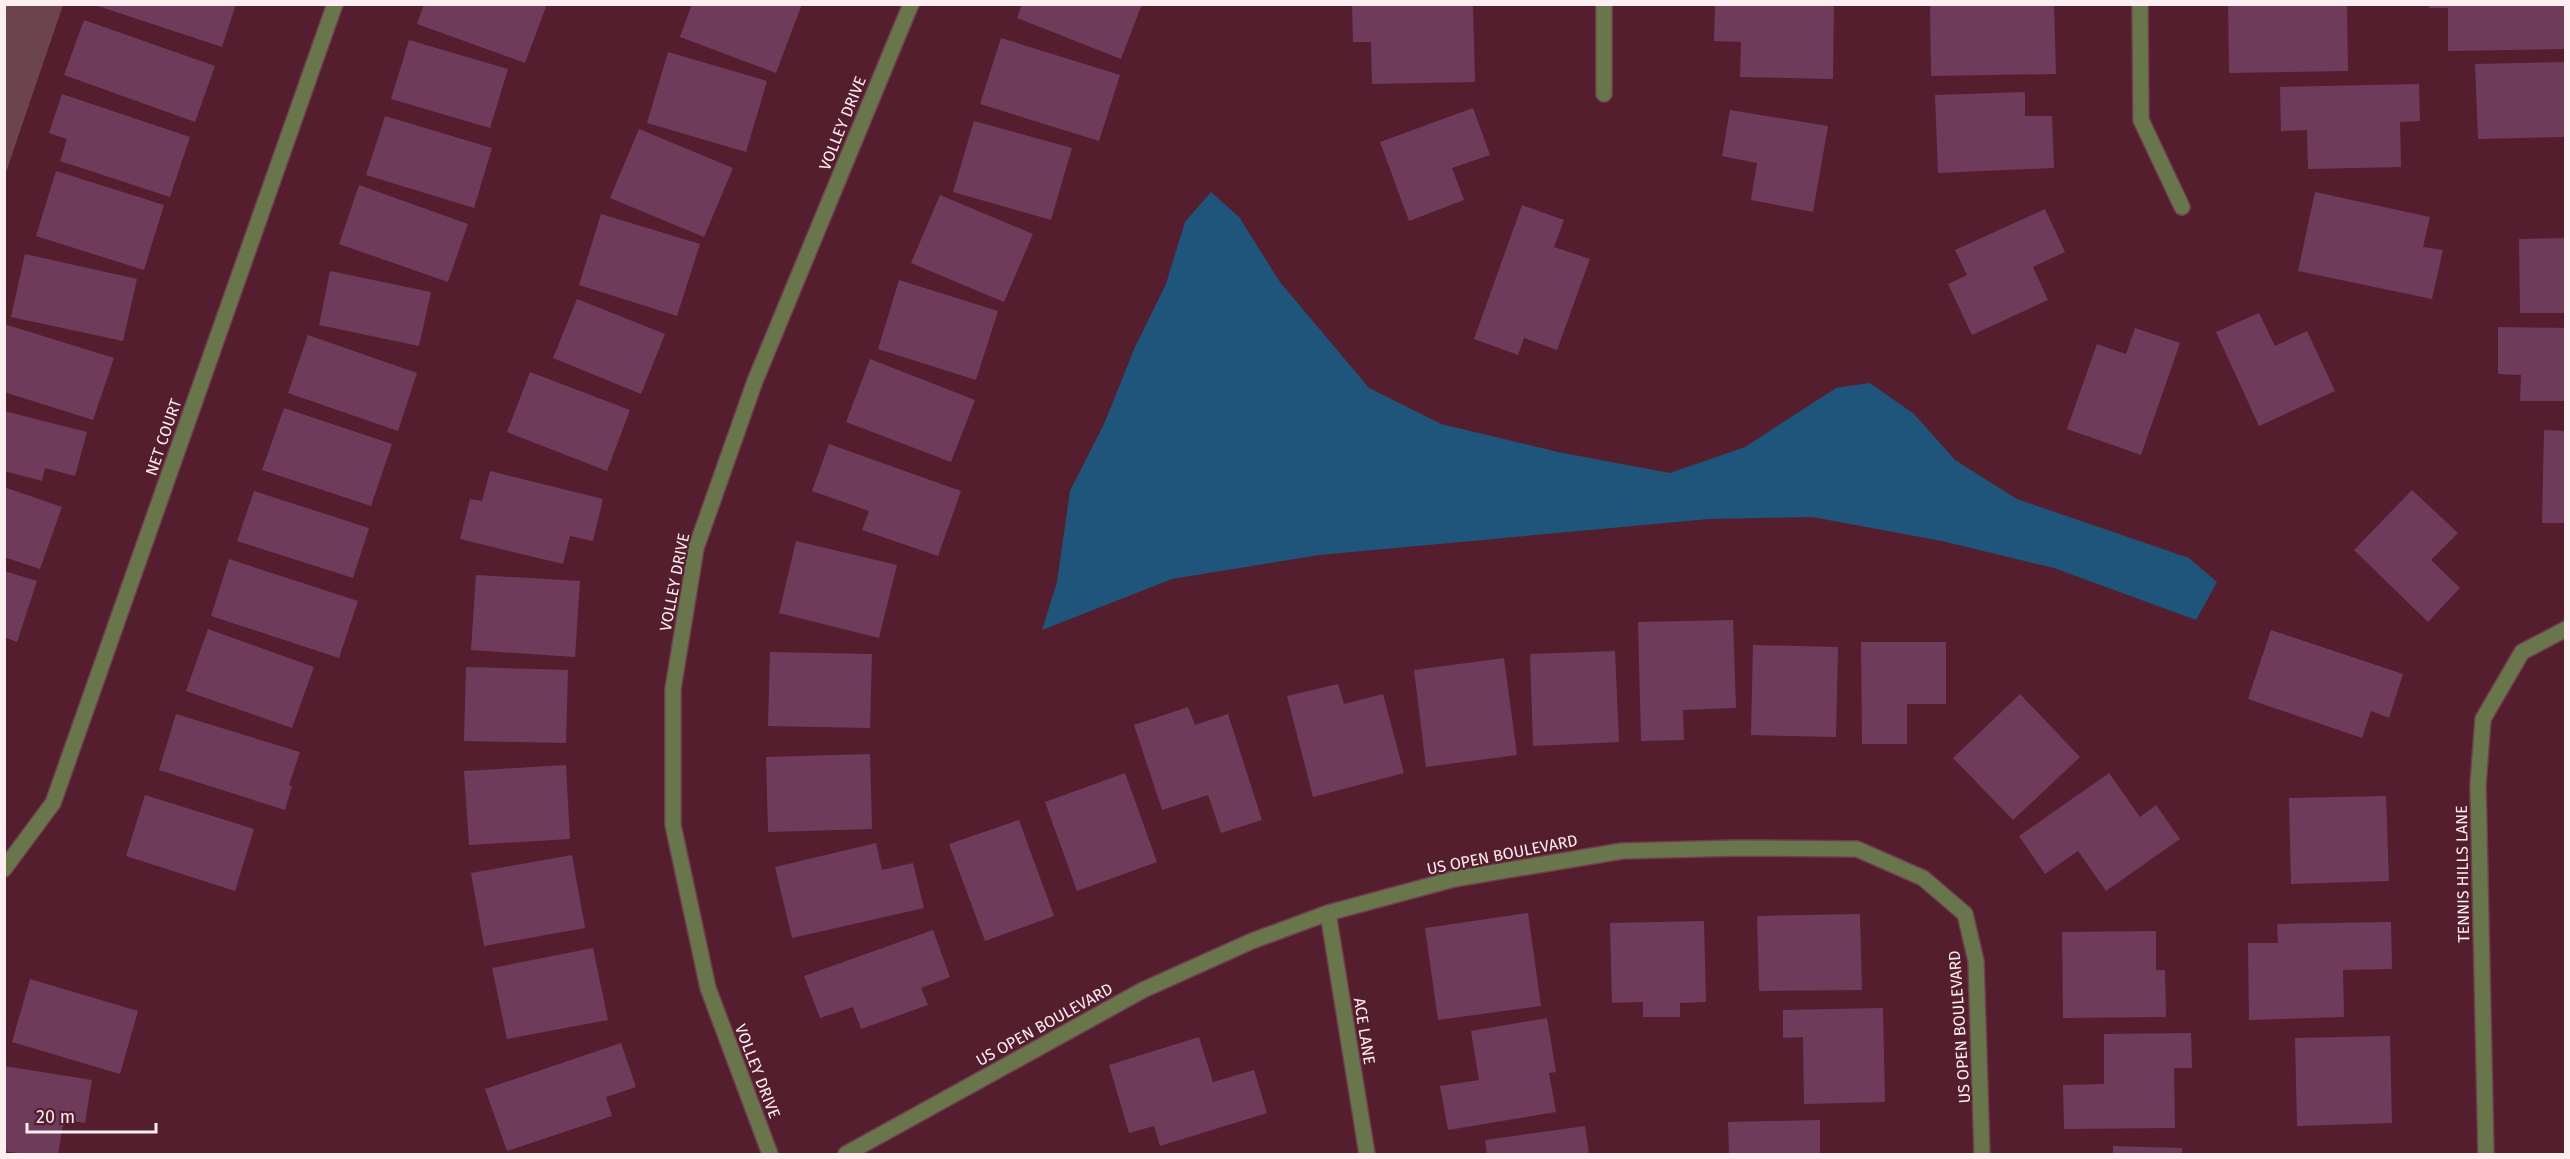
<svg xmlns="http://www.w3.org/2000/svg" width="2570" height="1159" font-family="'Fira Sans',sans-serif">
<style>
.green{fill:#6c444e}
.water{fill:#1f557a}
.building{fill:#6e3b5b}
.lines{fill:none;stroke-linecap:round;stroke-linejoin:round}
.street-casing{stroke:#6f3f4e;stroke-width:18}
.street{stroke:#69764b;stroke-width:15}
.labels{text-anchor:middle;stroke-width:4.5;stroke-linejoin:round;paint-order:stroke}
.street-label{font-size:16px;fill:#fceef1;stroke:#541e2f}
</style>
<rect width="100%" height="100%" fill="#541e2f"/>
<path class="green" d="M5 4 63 5 5 175 4 5Z"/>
<path class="water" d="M1211 192 1239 217 1280 282 1369 388 1441 424 1558 452 1670 473 1745 447 1836 388 1870 383 1914 414 1955 460 2017 499 2189 558 2217 582 2196 620 2054 568 1942 541 1812 517 1709 519 1319 555 1172 579 1042 630 1057 582 1070 491 1104 424 1135 347 1166 284 1185 222Z"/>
<path class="building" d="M92 4H236L222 47Z
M424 4H547L525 63 417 24Z
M692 4H802L776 73 680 37Z
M1022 4H1142L1121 59 1017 18Z
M1352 4H1473L1475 82 1372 84 1371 42H1353Z
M1715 4H1834L1833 79 1740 77 1741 42 1714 41Z
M1930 4H2054L2056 74 1931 76Z
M2228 4H2347L2348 71 2229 73Z
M2429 4 2564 6 2565 49 2448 51V8H2429Z
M84 20 215 66 195 122 64 75Z
M1001 38 1120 75 1099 141 980 104Z
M409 40 508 69 490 128 391 99Z
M668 52 767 81 746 152 647 123Z
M2566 62V137L2478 139 2475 64Z
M2419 84 2420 121 2400 122 2401 167 2308 169 2307 130 2281 131 2280 87Z
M2025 92V116H2052L2054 168 1938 173 1935 95Z
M62 94 190 137 170 197 60 161 67 139 49 133Z
M1473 108 1490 155 1452 168 1464 200 1409 221 1380 142Z
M1730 110 1828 126 1813 212 1751 200 1757 163 1722 156Z
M385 116 492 148 474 208 366 175Z
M974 121 1072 148 1051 220 953 192Z
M639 129 733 168 704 237 610 198Z
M56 171 164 205 144 270 36 236Z
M359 185 468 224 448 282 339 244Z
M2315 192 2430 217 2423 247 2443 250 2432 299 2298 271Z
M940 195 1033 234 1004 302 911 263Z
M1522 205 1564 220 1554 247 1590 259 1557 350 1524 338 1518 355 1474 339Z
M2045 209 2065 252 2033 267 2048 300 1972 335 1948 284 1967 275 1955 250Z
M601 214 700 244 677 316 579 285Z
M2566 238V313H2520L2519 239Z
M25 254 137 279 123 341 11 317Z
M330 271 431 292 419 346 319 325Z
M899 280 998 311 976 380 878 349Z
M577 299 665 334 641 394 553 358Z
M2259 313 2275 346 2307 331 2335 391 2259 426 2216 332Z
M4 324 114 358 93 420 4 392Z
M2498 327 2566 328V401H2520L2521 375 2498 374Z
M2135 328 2180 343 2141 455 2067 429 2097 344 2126 354Z
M308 335 417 373 398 431 288 393Z
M870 359 975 400 951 462 846 422Z
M530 372 630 410 607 471 507 432Z
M284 408 392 444 371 506 262 470Z
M4 411 87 432 75 476 45 468 42 481 4 471Z
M2544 430 2566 431V523H2542Z
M829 444 961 491 938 556 862 530 869 511 812 491Z
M490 471 603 499 593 541 570 536 563 564 460 539 470 499 482 501Z
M4 487 62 507 40 569 4 557Z
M2412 490 2458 533 2431 560 2460 588 2428 622 2354 550Z
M254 491 369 528 353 578 237 541Z
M796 541 897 565 879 638 779 613Z
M229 559 358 601 339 658 211 616Z
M4 571 37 581 17 642 4 637Z
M476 575 580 581 575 657 471 650Z
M1733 620 1736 708 1683 710 1684 740 1641 741 1638 622Z
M208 629 314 667 292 728 186 691Z
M2271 630 2403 674 2389 718 2371 711 2362 738 2248 699Z
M1861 642H1946V704H1907V744H1862Z
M1753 645 1838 647 1836 737 1751 735Z
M1615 651 1619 742 1533 746 1530 654Z
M770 652 872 654 870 728 768 726Z
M1504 658 1517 755 1426 767 1414 670Z
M466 667 568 670 566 743 464 741Z
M1338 684 1344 704 1383 694 1404 773 1313 797 1287 696Z
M2020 694 2080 757 2013 820 1953 758Z
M1188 707 1195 725 1228 714 1262 820 1221 833 1208 795 1162 810 1134 725Z
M176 714 300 752 289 785 292 786 285 810 159 770Z
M870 754 872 829 768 832 766 757Z
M566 765 570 839 469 845 464 771Z
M1125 773 1157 862 1077 891 1045 802Z
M2109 773 2140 817 2156 805 2180 839 2106 891 2078 851 2045 874 2019 836Z
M145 795 254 829 235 891 126 856Z
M2386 796 2389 881 2291 884 2289 798Z
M1019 820 1054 916 985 941 949 844Z
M876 843 882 870 913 863 924 908 792 938 775 867Z
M572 855 585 928 484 946 471 873Z
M1528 913 1541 1006 1438 1020 1425 928Z
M1860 914 1862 990 1759 991 1757 916Z
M1704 921 1706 1002 1680 1003V1017H1643V1002L1612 1003 1610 923Z
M2391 922 2392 969 2343 970 2344 1017 2249 1020 2248 943H2278L2277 924Z
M933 930 950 977 921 988 928 1005 861 1029 853 1007 820 1018 804 976Z
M2156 931V970H2165L2166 1017 2063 1018 2062 932Z
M593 948 608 1020 507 1039 492 968Z
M30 979 138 1011 120 1074 12 1042Z
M1883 1008 1885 1102 1804 1104 1803 1037 1783 1038V1010Z
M1547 1018 1556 1072 1549 1073 1556 1112 1448 1130 1440 1086 1479 1080 1471 1031Z
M2191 1033 2192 1068H2174L2175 1128 2064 1129 2063 1085 2104 1084V1034Z
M2390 1036 2392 1123 2297 1126 2295 1038Z
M1199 1037 1213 1082 1254 1070 1267 1113 1160 1146 1154 1126 1129 1133 1109 1065Z
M621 1043 636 1087 606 1097 612 1116 507 1151 485 1089Z
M4 1066 92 1080 85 1123 64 1119 58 1154H25L4 1151Z
M1820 1120V1154H1729L1728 1122Z
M1585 1126 1589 1154H1487L1485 1140Z
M2113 1146 2182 1148V1154H2113Z"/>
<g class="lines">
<defs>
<path id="street" d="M1604 4V94
M2140 4 2141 120 2182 207
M4 869 53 803 335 4
M1328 913 1367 1154
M770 1154 708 988 673 825V689L696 548 755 381 911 4
M846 1154 1143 990 1252 941 1328 913 1454 879 1622 851 1738 848 1857 849 1923 878 1965 914 1976 961 1982 1154
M2486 1154 2478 785 2483 719 2522 652 2566 629"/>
</defs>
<use href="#street" class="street-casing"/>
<use href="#street" class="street"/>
</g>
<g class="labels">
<g class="street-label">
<text transform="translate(842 123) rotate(-68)" y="6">VOLLEY DRIVE</text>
<text transform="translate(163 437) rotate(-71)" y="6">NET COURT</text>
<text transform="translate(674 582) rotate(-79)" y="6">VOLLEY DRIVE</text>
<text transform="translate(1502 854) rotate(-11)" y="6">US OPEN BOULEVARD</text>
<text transform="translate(2462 874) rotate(-91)" y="6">TENNIS HILLS LANE</text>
<text transform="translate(1044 1024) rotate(-29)" y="6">US OPEN BOULEVARD</text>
<text transform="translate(1959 1027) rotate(-94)" y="6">US OPEN BOULEVARD</text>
<text transform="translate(1365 1031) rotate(81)" y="6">ACE LANE</text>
<text transform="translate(758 1071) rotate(69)" y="6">VOLLEY DRIVE</text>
</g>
</g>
<rect width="2570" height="1159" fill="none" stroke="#fceef1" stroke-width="12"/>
<path d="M27 1123v9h129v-9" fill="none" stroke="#fceef1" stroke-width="3"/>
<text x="36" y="1123" font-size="18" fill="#fceef1" stroke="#541e2f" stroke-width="4.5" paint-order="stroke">20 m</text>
</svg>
